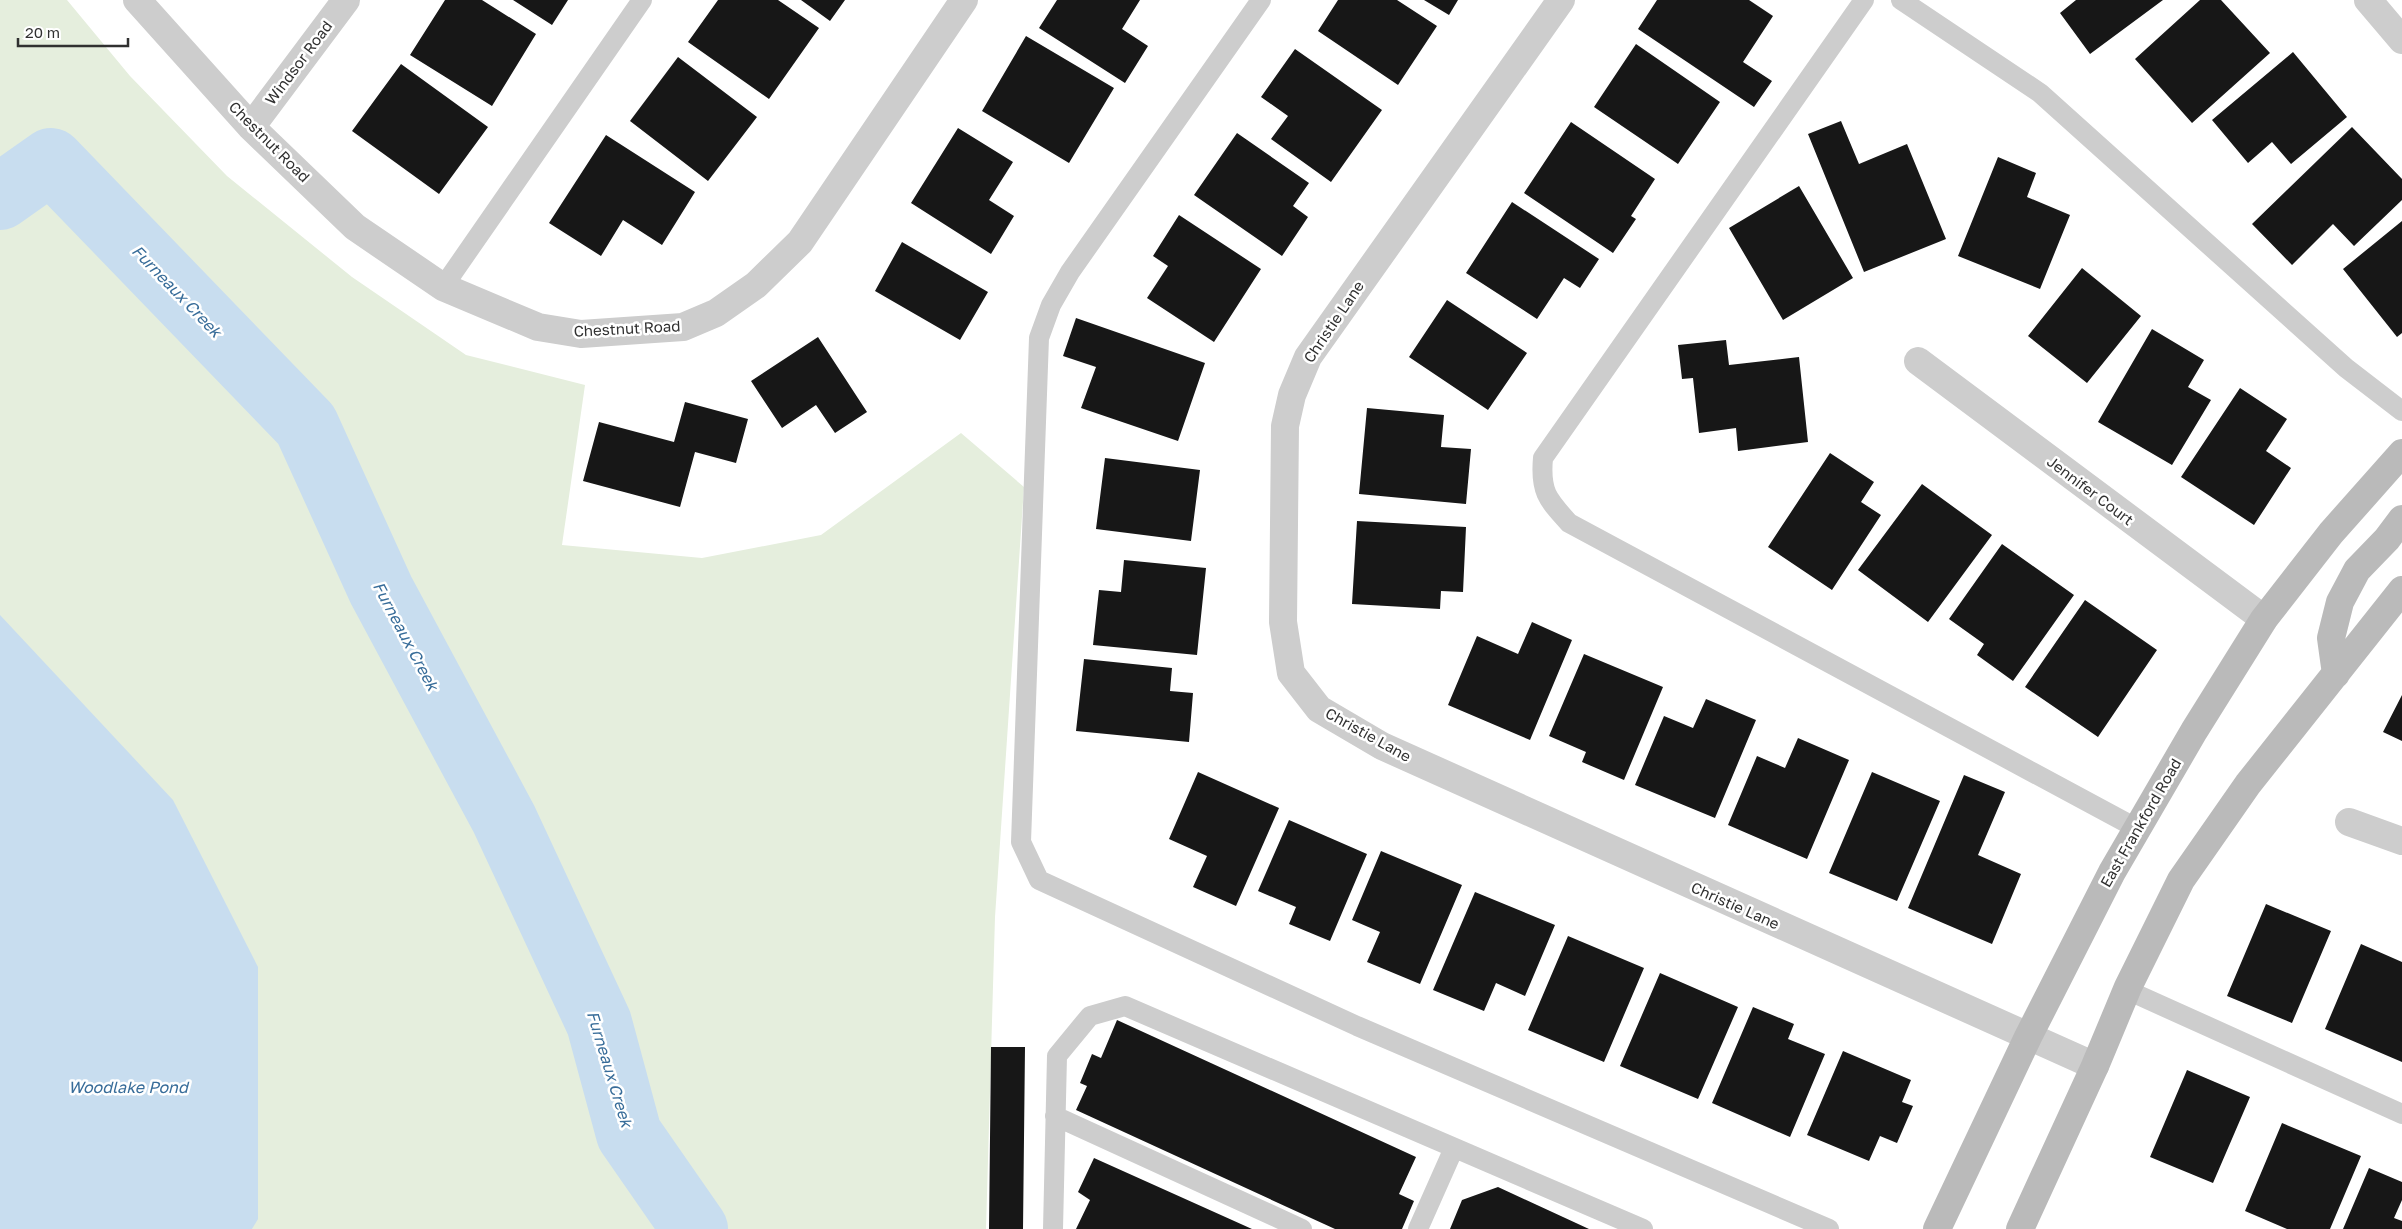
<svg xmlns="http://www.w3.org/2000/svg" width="2402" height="1229" font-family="'Golos Text',sans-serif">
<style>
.green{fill:#e5eedd}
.water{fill:#c8ddef}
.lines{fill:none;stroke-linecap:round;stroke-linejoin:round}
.river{stroke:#c8ddef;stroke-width:66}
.building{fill:#171717}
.lane{stroke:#cdcdcd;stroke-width:20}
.street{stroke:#cdcdcd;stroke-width:28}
.secondary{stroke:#bababa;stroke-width:28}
.labels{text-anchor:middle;stroke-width:5;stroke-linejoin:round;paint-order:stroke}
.street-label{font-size:15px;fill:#303030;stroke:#fff}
.water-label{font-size:16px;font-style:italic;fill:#376c99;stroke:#fff}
</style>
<rect width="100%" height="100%" fill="#fff"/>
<path class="green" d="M0 0H67L130 76 227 176 352 277 466 355 585 385 562 545 702 558 821 535 961 433 1024 487 995 917 986 1229H0Z"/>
<path class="water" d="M0 615 173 800 258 967V1219L252 1229H0Z"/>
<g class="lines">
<path class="river" d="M0 197 51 161 306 425 381 590 504 819 599 1023 629 1134 695 1229"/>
</g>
<path class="building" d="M445 0H482L536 34 492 106 410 55Z
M513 0H568L552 25Z
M718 0H778L819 28 769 99 688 42Z
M801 0H845L830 21Z
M1057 0H1140L1122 29 1148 46 1125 83 1039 28Z
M1338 0H1397L1437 26 1398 85 1318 31Z
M1424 0H1458L1449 15Z
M1657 0H1749L1773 16 1743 62 1772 81 1754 107 1638 29Z
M2076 0H2163L2090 54 2060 13Z
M2200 0H2221L2270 53 2192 123 2135 59Z
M1026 36 1114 88 1069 163 982 111Z
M1636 44 1720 102 1678 164 1594 107Z
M1295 49 1382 110 1331 182 1271 139 1288 116 1261 97Z
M2293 52 2347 117 2291 164 2272 142 2248 163 2212 120Z
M678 57 757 117 708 181 630 121Z
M401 64 488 127 439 194 352 131Z
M1841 121 1859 164 1907 144 1946 239 1864 272 1808 134Z
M1571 122 1655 179 1631 216 1636 219 1613 253 1524 193Z
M2352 127 2402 179V200L2354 246 2333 224 2292 265 2252 224Z
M958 128 1013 162 989 200 1014 216 991 254 911 203Z
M1237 133 1309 183 1293 206 1308 217 1282 256 1194 195Z
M606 135 695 192 662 245 623 220 601 256 549 223Z
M1998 157 2036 173 2027 197 2070 215 2040 289 1958 256Z
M1799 186 1853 278 1783 320 1729 228Z
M1512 202 1599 259 1580 288 1564 278 1537 319 1466 273Z
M1179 215 1261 269 1214 342 1147 298 1168 266 1153 256Z
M2402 221V333L2397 337 2343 269Z
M902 242 988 292 960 340 875 291Z
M2082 268 2141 316 2087 383 2028 336Z
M1447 300 1527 353 1488 410 1409 357Z
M1076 318 1205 363 1178 441 1081 408 1096 367 1063 356Z
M2152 329 2204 360 2188 387 2211 400 2172 465 2098 422Z
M818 337 867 412 835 433 816 405 782 428 751 381Z
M1726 340 1729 365 1799 357 1808 442 1738 451 1736 428 1699 433 1693 378 1682 379 1678 345Z
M2240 388 2287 419 2266 451 2291 468 2254 525 2181 477Z
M685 402 748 419 736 463 695 452 680 507 583 481 599 422 674 442Z
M1367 408 1444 415 1441 447 1471 449 1466 504 1359 494Z
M1830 453 1874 482 1861 502 1881 515 1832 590 1768 547Z
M1105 458 1200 470 1191 541 1096 529Z
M1922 484 1992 535 1928 622 1858 570Z
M1357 521 1466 527 1463 592 1441 591 1440 609 1352 604Z
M2002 544 2074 595 2013 681 1977 655 1984 644 1949 619Z
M1124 560 1206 568 1197 655 1093 645 1099 590 1121 592Z
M2085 600 2157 650 2098 737 2025 687Z
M1532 622 1572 640 1530 740 1448 705 1477 636 1518 654Z
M1584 654 1663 687 1624 780 1582 762 1586 752 1549 736Z
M1084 659 1172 668 1170 691 1193 693 1189 742 1076 731Z
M2402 695V741L2383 732Z
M1706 699 1756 720 1715 818 1635 785 1664 716 1693 728Z
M1798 738 1849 760 1807 859 1728 825 1757 756 1785 768Z
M1198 772 1279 808 1236 906 1193 887 1207 856 1169 839Z
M1872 772 1940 801 1897 901 1829 873Z
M1964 775 2005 792 1978 855 2021 874 1992 944 1908 908Z
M1289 820 1367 854 1330 941 1289 924 1296 907 1258 891Z
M1381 851 1462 885 1420 984 1367 962 1380 932 1352 920Z
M1475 892 1555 925 1525 996 1496 983 1484 1011 1433 990Z
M2266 904 2331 931 2292 1023 2227 996Z
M1568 936 1644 968 1604 1062 1528 1030Z
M2361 944 2402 962V1062L2325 1029Z
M1660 973 1738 1007 1698 1099 1620 1066Z
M1753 1007 1794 1024 1788 1039 1825 1054 1790 1137 1712 1103Z
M1117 1020 1416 1157 1399 1194 1414 1201 1402 1229H1335L1076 1110 1087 1086 1080 1083 1092 1054 1101 1058Z
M991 1047H1025L1023 1229H989Z
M1843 1051 1911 1080 1902 1102 1913 1106 1897 1143 1880 1136 1869 1161 1807 1135Z
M2187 1070 2250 1097 2213 1183 2150 1157Z
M2282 1123 2361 1156 2330 1229H2287L2245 1211Z
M1094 1158 1252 1229H1076L1090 1200 1078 1192Z
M2369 1168 2402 1182V1200L2394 1218 2402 1221V1229H2343Z
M1498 1187 1589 1229H1450L1462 1200Z"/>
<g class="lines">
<path class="lane" d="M1261 0 1070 272 1051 305 1039 338 1021 842 1039 880 1357 1026 1829 1229
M1864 0 1543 458C1540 491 1547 499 1569 523L2138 829
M1901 0 2040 93 2346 368 2402 411
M443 287 642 0
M2127 990 2402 1114
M1055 1116 1302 1229
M1053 1229 1057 1056 1090 1016 1125 1006 1643 1229
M1418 1229 1454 1148"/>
<path class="street" d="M137 0 251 127 355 227 443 287 538 327 581 334 683 327 716 313 756 285 800 242 964 0
M1561 0 1308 357 1292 395 1285 426 1283 622 1291 673 1319 709 1382 746 2095 1066
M2368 0 2402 40
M251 127 346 0
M1918 361 2264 619
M2349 822 2402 841"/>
<path class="secondary" d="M2336 674 2331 638 2340 602 2357 570 2387 539 2402 519
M1937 1229 2028 1037 2112 872 2194 731 2264 619 2331 533 2402 453
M2020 1229 2095 1066 2128 987 2181 880 2248 784 2402 590"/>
</g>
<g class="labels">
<g class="street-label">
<text transform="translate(299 63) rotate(-53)" y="5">Windsor Road</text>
<text transform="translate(269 142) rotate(45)" y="5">Chestnut Road</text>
<text transform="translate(1334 322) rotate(-56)" y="5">Christie Lane</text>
<text transform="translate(627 329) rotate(-3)" y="5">Chestnut Road</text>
<text transform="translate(2090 491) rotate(37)" y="5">Jennifer Court</text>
<text transform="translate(1368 735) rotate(29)" y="5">Christie Lane</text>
<text transform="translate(2141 823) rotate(-60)" y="5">East Frankford Road</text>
<text transform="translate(1735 906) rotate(24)" y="5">Christie Lane</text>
</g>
<g class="water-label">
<text transform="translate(177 291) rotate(46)" y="6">Furneaux Creek</text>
<text transform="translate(406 636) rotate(62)" y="6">Furneaux Creek</text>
<text transform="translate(610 1069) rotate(73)" y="6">Furneaux Creek</text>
<text x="128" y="1093">Woodlake Pond</text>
</g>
</g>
<path d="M18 38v8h110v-8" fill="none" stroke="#303030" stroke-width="2.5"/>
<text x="25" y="38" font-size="15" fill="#303030" stroke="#ffffff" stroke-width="4" paint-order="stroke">20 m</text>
</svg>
